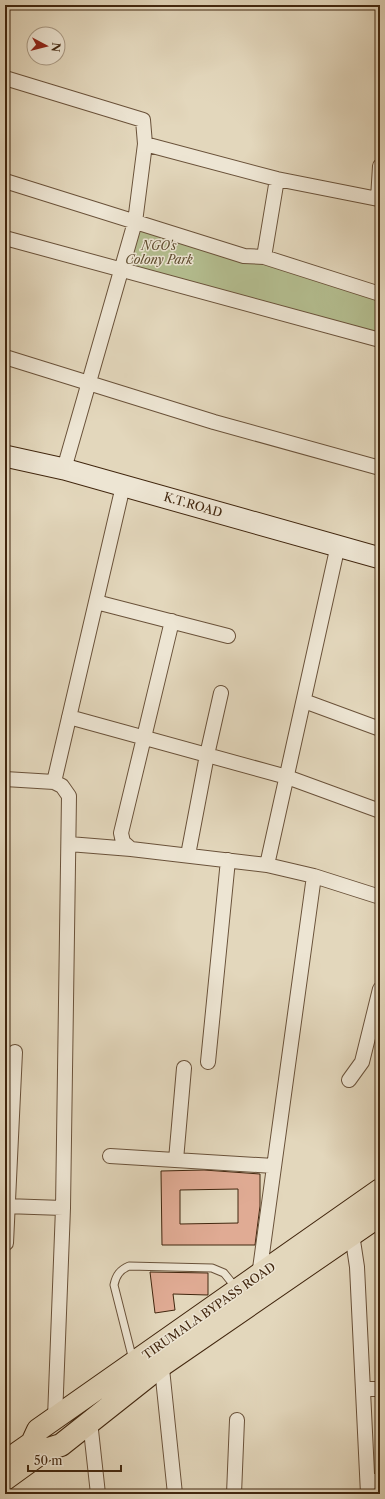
<svg xmlns="http://www.w3.org/2000/svg" width="385" height="1499" font-family="'Libre Caslon Text',serif">
<style>
.green{fill:#b4be90;stroke:#7a724f}
.building{fill:#e0ab94;stroke:#41260e;fill-rule:evenodd}
.lines{fill:none;stroke-linecap:round;stroke-linejoin:round}
.service-casing{stroke:#6a523a;stroke-width:9}
.minor-casing{stroke:#6a523a;stroke-width:16}
.secondary-casing{stroke:#41260e;stroke-width:23}
.primary-casing{stroke:#41260e;stroke-width:24}
.service{stroke:#ede5d3;stroke-width:7}
.minor{stroke:#ede5d3;stroke-width:14}
.secondary{stroke:#ede5d3;stroke-width:21}
.primary{stroke:#e3d7bc;stroke-width:22}
.labels{text-anchor:middle;stroke-width:3;stroke-linejoin:round;paint-order:stroke}
.park-label{font-size:12px;font-style:italic;fill:#5e4c2e;stroke:#ede5d3}
.street-label{font-size:12px;fill:#41260e;stroke:#ede5d3}
</style>
<rect width="100%" height="100%" fill="#e3d7bc"/>
<filter id="stains"><feTurbulence type="fractalNoise" baseFrequency=".005" numOctaves="4"/><feColorMatrix values="0 0 0 0 .2 0 0 0 0 .09 0 0 0 0 .02 0 0 0 .5 -.17"/></filter>
<radialGradient id="worn" r=".72"><stop offset=".6" stop-color="#630" stop-opacity="0"/><stop offset="1" stop-color="#630" stop-opacity=".3"/></radialGradient>
<path class="green" d="M135 220 380 296V340L121 269Z"/>
<path class="building" d="M204 1170 260 1174V1206L255 1245H162L161 1171ZM238 1189V1223L180 1224V1190Z
M150 1272 208 1273V1295L173 1294 175 1310 155 1313Z"/>
<g class="lines">
<defs>
<path id="service" d="M133 1360 114 1285C116 1275 120 1270 129 1266L212 1268 224 1273 237 1289"/>
<path id="minor" d="M5 78 143 120 145 144 277 179 378 199 380 166
M5 181 244 256 264 257 277 179
M5 238 380 340
M264 257 380 294
M5 357 214 422 380 468
M64 469 135 222 145 144
M96 602 228 636
M172 621 121 833 123 842 131 849 267 865 314 876 259 1276
M304 701 380 729
M69 717 287 777 380 811
M5 779 54 782 62 786 69 796 63 1208 55 1418
M54 782 123 486
M69 844 131 849
M188 855 207 755 221 693
M267 865 338 545
M314 876 380 897
M208 1062 228 860
M349 1080 362 1062 380 989
M110 1156 274 1166
M176 1160 184 1068
M5 1206 63 1208
M348 1228 352 1234 357 1267 368 1494
M6 1243 15 1052
M161 1359 175 1494
M364 1389H380
M90 1421 98 1494
M368 1481H380
M234 1494 237 1420"/>
<path id="secondary" d="M5 456 64 469 380 558"/>
<path id="primary" d="M5 1462 32 1443 38 1430 380 1190
M5 1479 45 1450 61 1445 162 1365 380 1215"/>
</defs>
<use href="#service" class="service-casing"/>
<use href="#minor" class="minor-casing"/>
<use href="#secondary" class="secondary-casing"/>
<use href="#primary" class="primary-casing"/>
<use href="#service" class="service"/>
<use href="#minor" class="minor"/>
<use href="#secondary" class="secondary"/>
<use href="#primary" class="primary"/>
</g>
<g class="labels">
<g class="park-label">
<text x="159" y="250">NGO's<tspan x="159" dy="14">Colony Park</tspan></text>
</g>
<g class="street-label">
<text transform="translate(193 505) rotate(16)" y="4">K.T.ROAD</text>
<text transform="translate(209 1311) rotate(-35)" y="4">TIRUMALA BYPASS ROAD</text>
</g>
</g>
<rect width="385" height="1499" fill="none" stroke="#e3d7bc" stroke-width="20"/>
<rect x="6" y="6" width="373" height="1487" fill="none" stroke="#41260e" stroke-width="2"/>
<rect x="10" y="10" width="365" height="1479" fill="none" stroke="#41260e"/>
<g transform="translate(46 46) rotate(97)"><circle r="19" fill="#ede5d3" stroke="#a89984"/>
<path d="M0-3L7 15L0 10L-7 15Z" fill="#8f2418"/>
<text y="-6" font-size="11" font-weight="bold" text-anchor="middle" fill="#41260e">N</text>
</g>
<path d="M28 1465v6h93v-6" fill="none" stroke="#41260e" stroke-width="2"/>
<text x="34" y="1465" font-size="12" fill="#41260e" stroke="#ede5d3" stroke-width="3" paint-order="stroke">50 m</text>
<rect width="100%" height="100%" filter="url(#stains)"/>
<rect width="100%" height="100%" fill="url(#worn)"/>
</svg>
